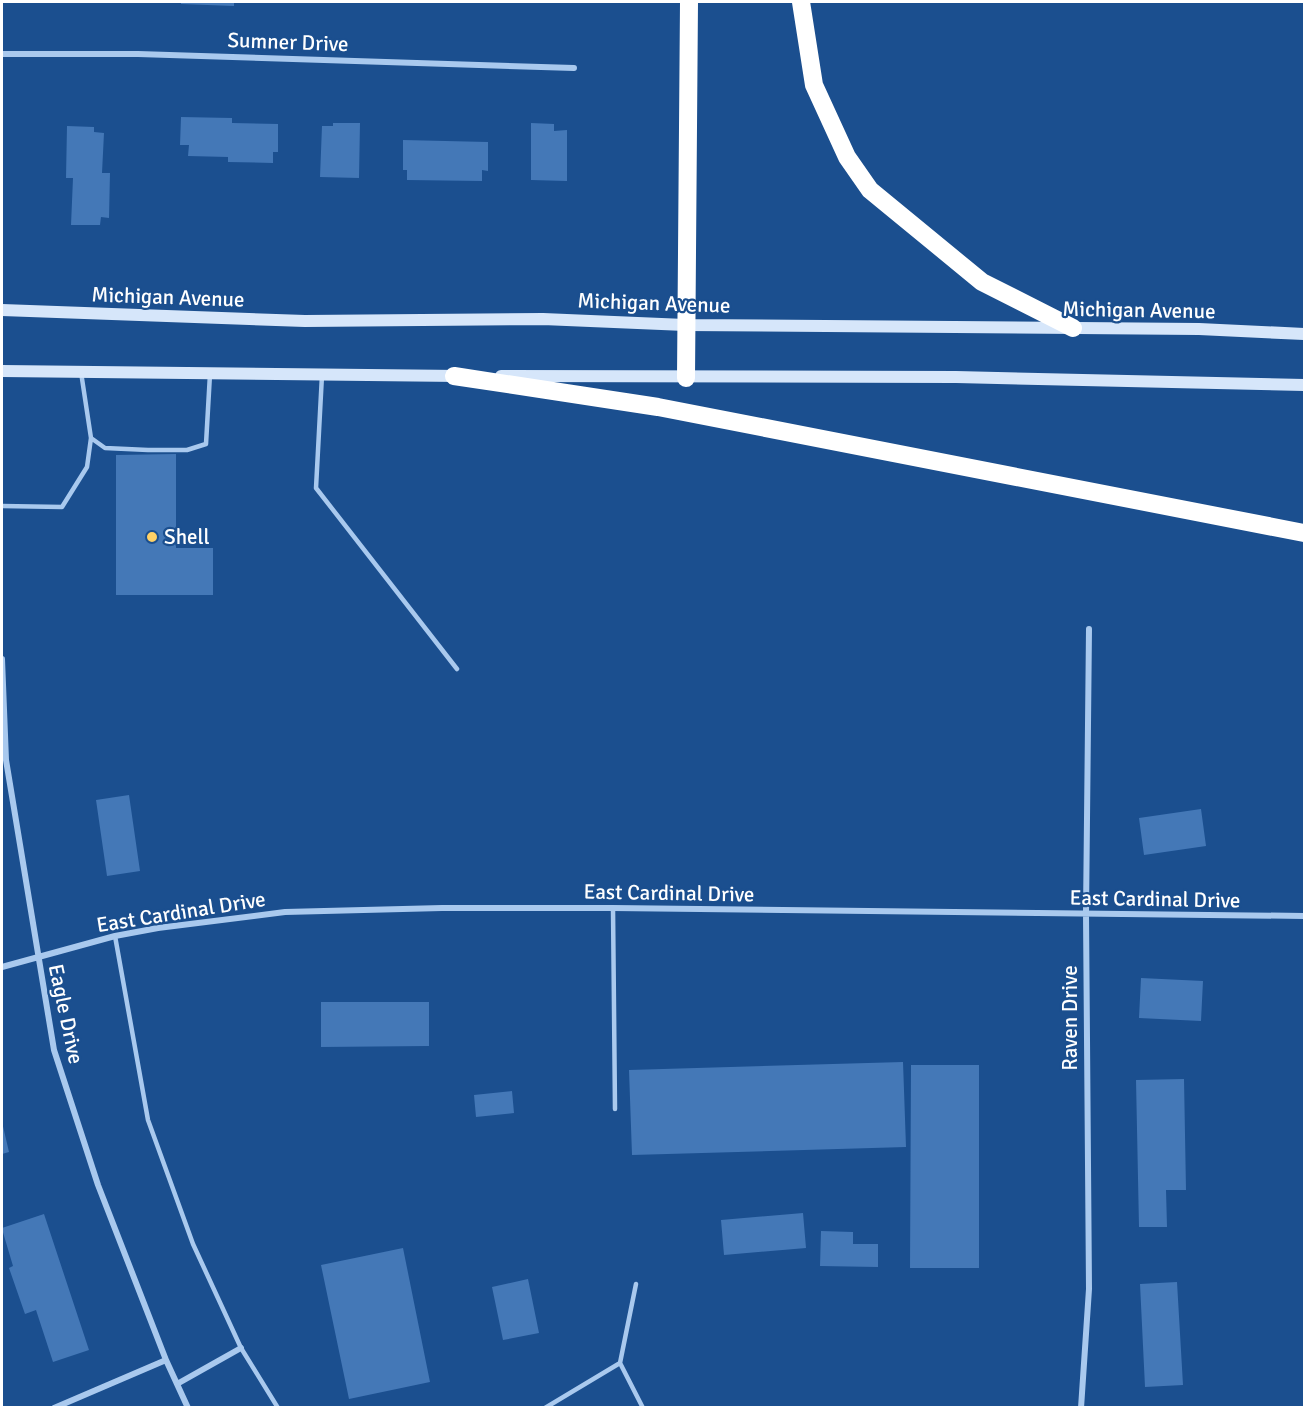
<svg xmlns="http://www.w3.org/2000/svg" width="1306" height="1409" font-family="Signika,sans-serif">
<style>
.building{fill:#4478b7}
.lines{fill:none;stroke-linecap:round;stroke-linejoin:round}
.lane{stroke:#a9c9ee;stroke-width:4.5}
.street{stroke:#a9c9ee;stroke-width:6}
.secondary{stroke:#d6e6fa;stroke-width:12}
.highway{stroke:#fff;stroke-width:18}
.poi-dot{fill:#ffd166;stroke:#1b4f8f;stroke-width:2}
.labels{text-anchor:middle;stroke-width:4.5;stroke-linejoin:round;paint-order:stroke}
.street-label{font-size:21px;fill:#fff;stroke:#1b4f8f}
.poi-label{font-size:21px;fill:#fff;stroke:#1b4f8f;text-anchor:start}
</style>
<rect width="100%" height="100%" fill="#1b4f8f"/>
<path class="building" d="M181 2H234V6L181 4Z
M181 117 232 118V123L278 124V152H273V163L228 162V157L188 156 189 145H180Z
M333 123H360L359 178 320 177 322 126H333Z
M531 123 554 124V131L567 130V181L531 180Z
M67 126 94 127V132L104 133 102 173H110L109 218 101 217 100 225H71L73 178H66Z
M403 140 488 142V171L482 170V181L407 180V170H403Z
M176 454V548H213V595H116V455Z
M129 795 140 871 107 876 96 800Z
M1201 809 1206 846 1144 855 1139 818Z
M1141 978 1203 981 1201 1021 1139 1018Z
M321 1002H429V1046L321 1047Z
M903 1062 906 1147 632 1155 629 1070Z
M911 1065H979V1268H910Z
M1184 1079 1186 1190H1166L1167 1227H1139L1136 1080Z
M512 1091 514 1113 476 1117 474 1095Z
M2 1122 9 1152 2 1154Z
M803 1213 806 1248 724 1255 721 1220Z
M44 1214 89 1350 53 1362 36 1310 25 1314 9 1268 13 1266 2 1229V1228Z
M821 1231 853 1232V1244H878V1267L820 1266Z
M403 1248 430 1382 349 1399 321 1265Z
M528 1279 539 1333 503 1340 492 1287Z
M1177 1282 1183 1385 1145 1387 1140 1284Z"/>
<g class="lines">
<path class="lane" d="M81 372 91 438 105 448 148 450H187L206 444 210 374
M322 375 316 488 457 669
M2 506 62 507 87 467 91 438
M613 908 615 1109
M115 936 148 1120 193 1244 241 1348 278 1408
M636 1284 620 1363 643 1408
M545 1408 620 1363"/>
<path class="street" d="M2 54H138L574 68
M2 659 6 760 54 1050 98 1185 166 1360 188 1408
M2 967 115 936 158 928 285 912 442 908H613L1304 916
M177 1384 241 1348
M54 1408 166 1360
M1081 1408 1089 1289 1086 914 1089 629"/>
<path class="secondary" d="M2 310 305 321 543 319 685 325 1199 329 1304 334
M2 371 459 376
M501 376 956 377 1304 385"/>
<path class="highway" d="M801 2 814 85 847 157 870 190 982 282 1073 328
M454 376 658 407 1304 533
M686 378 689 2"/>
</g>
<circle class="poi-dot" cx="152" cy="537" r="6"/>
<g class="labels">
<g class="street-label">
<text transform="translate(288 42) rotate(2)" y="7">Sumner Drive</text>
<text transform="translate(168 297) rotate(2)" y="7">Michigan Avenue</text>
<text transform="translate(654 303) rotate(2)" y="7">Michigan Avenue</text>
<text transform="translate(1139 310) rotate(1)" y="7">Michigan Avenue</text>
<text transform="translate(669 893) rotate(1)" y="7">East Cardinal Drive</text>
<text transform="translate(1155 899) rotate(1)" y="7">East Cardinal Drive</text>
<text transform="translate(181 912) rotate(-9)" y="7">East Cardinal Drive</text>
<text transform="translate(66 1014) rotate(78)" y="7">Eagle Drive</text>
<text transform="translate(1070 1018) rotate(-90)" y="7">Raven Drive</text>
</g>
<g class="poi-label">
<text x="164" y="544">Shell</text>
</g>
</g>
<rect width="1306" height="1409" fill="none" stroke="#ffffff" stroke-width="6"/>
</svg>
